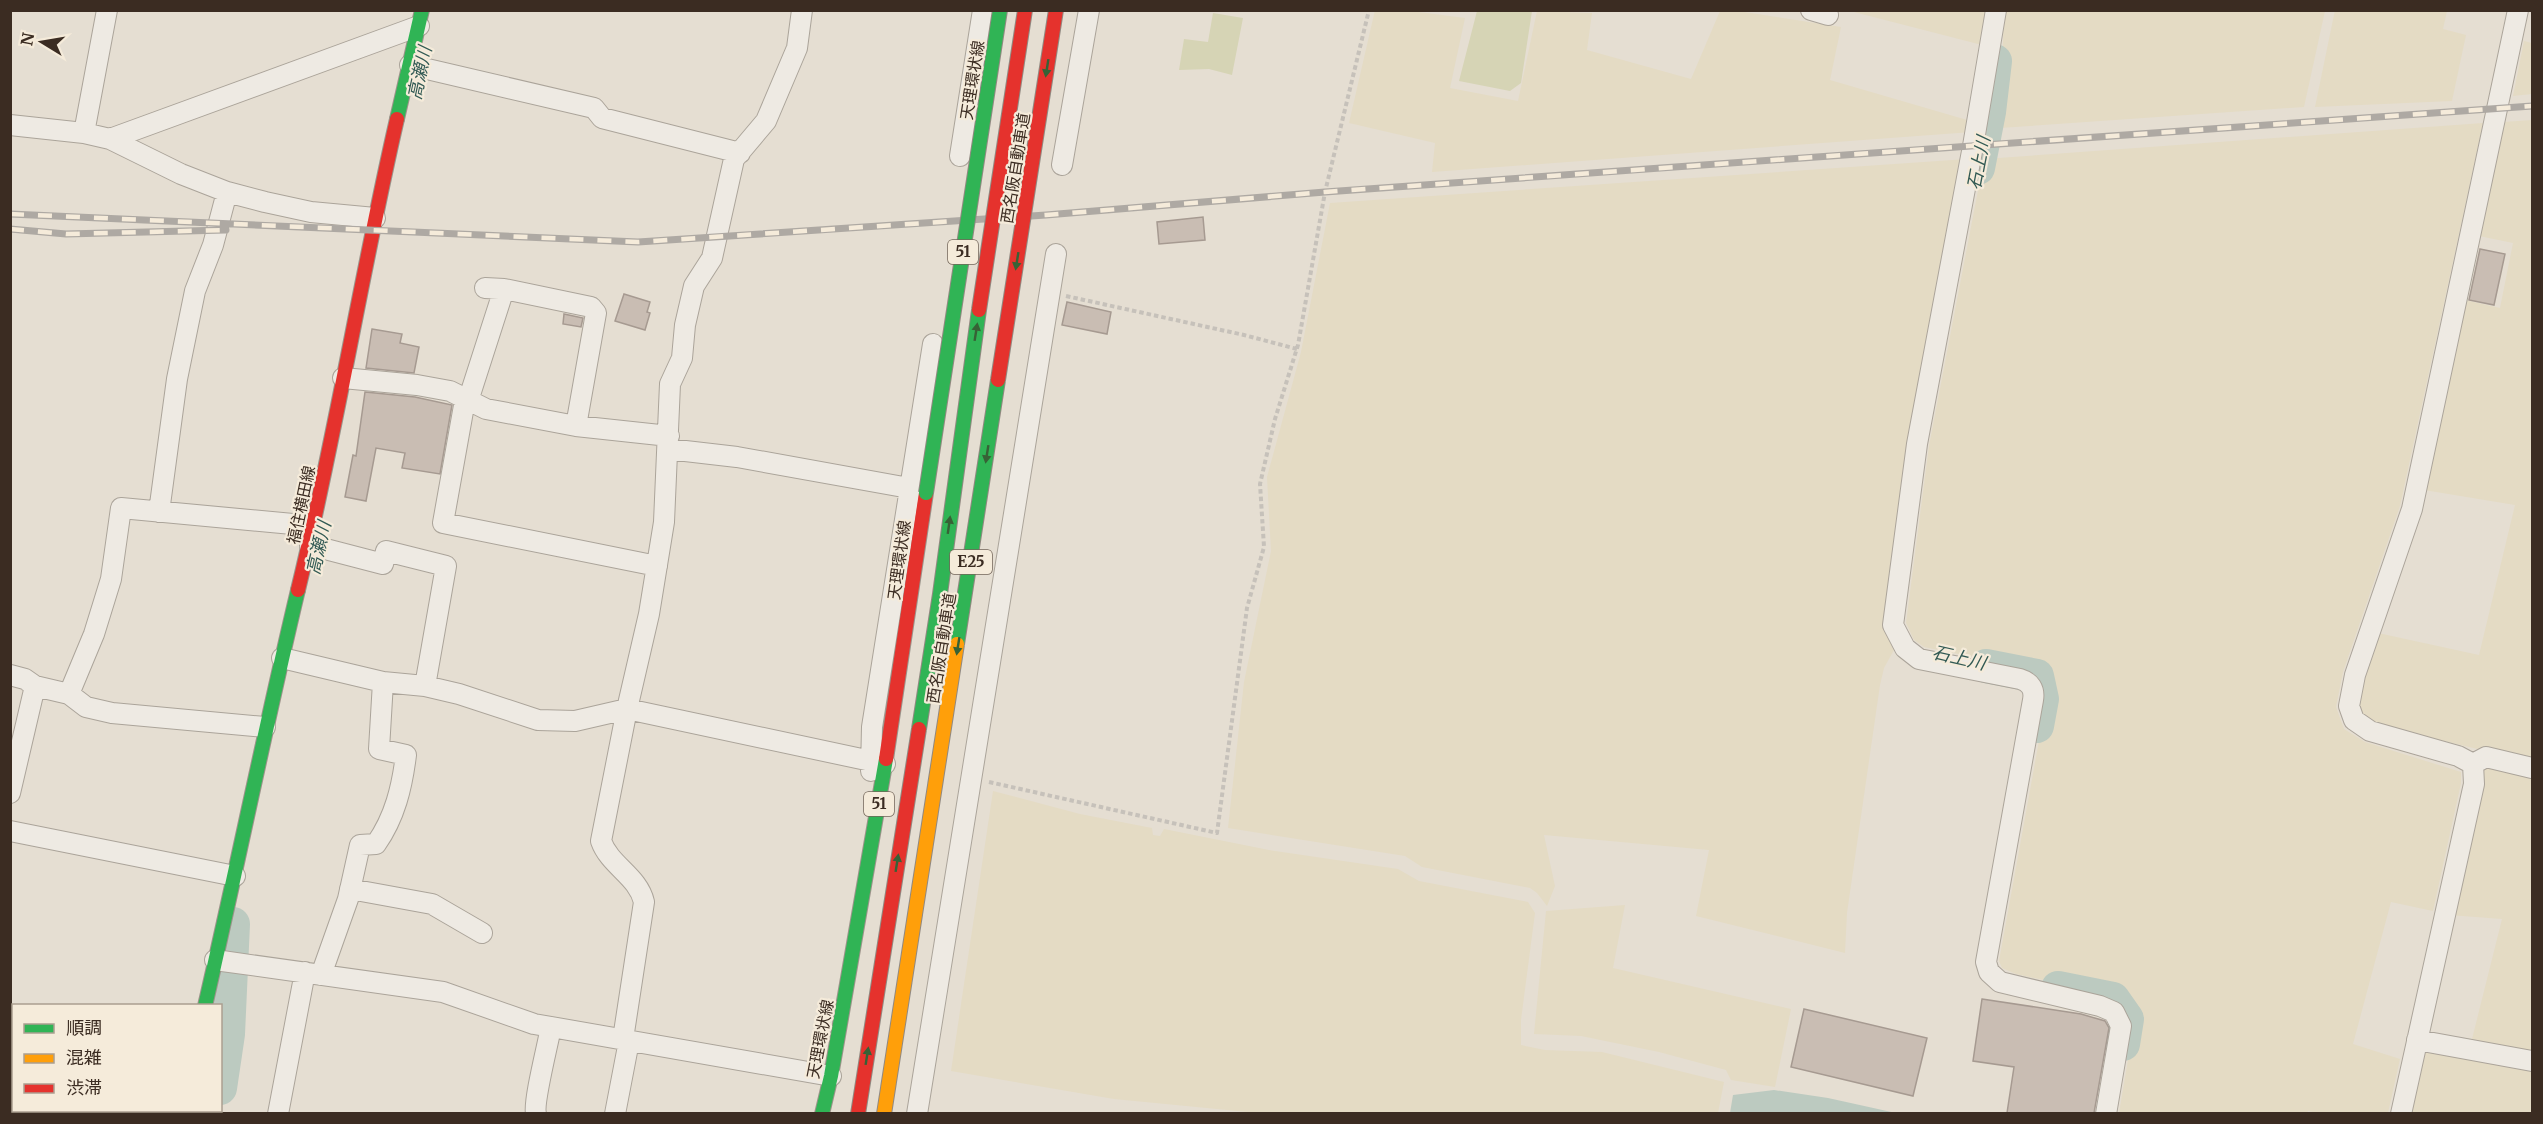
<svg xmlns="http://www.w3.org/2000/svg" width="2543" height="1124" font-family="Merriweather,'Noto Sans JP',serif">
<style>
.farmland{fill:#e4dbc4}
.green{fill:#d6d4b5}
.water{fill:#bccac0}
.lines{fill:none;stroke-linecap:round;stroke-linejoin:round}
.river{stroke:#bccac0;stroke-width:34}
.building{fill:#c9bdb3;stroke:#a69a91;stroke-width:1.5}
.street-casing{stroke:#aba49a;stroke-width:22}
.fast-casing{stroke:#9b938a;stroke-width:16}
.jam-casing{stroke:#9b938a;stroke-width:16}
.path{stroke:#c6c1ba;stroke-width:4;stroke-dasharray:4.5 3;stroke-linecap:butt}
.street{stroke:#eeeae3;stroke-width:20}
.fast{stroke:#30b455;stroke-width:14}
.jam{stroke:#e5322d;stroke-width:14}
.rail-casing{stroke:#aea9a3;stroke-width:7}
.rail{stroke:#f5ebda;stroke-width:4.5;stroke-dasharray:14;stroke-linecap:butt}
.fast-bridge-casing{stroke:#918981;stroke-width:16;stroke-linecap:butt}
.slow-bridge-casing{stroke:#918981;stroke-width:16;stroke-linecap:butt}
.jam-bridge-casing{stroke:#918981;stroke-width:16;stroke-linecap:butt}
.fast-bridge{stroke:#30b455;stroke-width:14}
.slow-bridge{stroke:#ff9f0a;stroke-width:14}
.jam-bridge{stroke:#e5322d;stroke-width:14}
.oneway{fill:#376236}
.labels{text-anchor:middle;stroke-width:4.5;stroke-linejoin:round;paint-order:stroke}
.shield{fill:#f5ebda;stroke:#736559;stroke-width:1.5}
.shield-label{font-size:15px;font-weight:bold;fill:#3b2c22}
.street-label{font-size:16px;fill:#3b2c22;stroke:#f5ebda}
.water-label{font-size:18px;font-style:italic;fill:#325a54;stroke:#f5ebda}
</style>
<rect width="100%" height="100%" fill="#e5ded2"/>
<path class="farmland" d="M1375 10 1411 11 1465 18 1450 88 1518 101 1537 11 1592 13 1587 50 1691 79 1720 11H1738L1841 27 1830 80 1974 122 1972 132 1432 172 1435 143 1349 123Z
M2335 10 2447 11 2443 29 2466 35 2452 101 2315 107Z
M1850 11H1988L1982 45Z
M2004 11H2325L2304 107 2000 128Z
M2524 41 2532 43V94L2513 96Z
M2532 120V762L2373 724 2360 715 2356 706 2362 677 2378 633 2479 655 2515 505 2424 490 2465 300 2500 308 2513 243 2479 236 2503 122Z
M2483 123 2400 506 2343 672 2336 707 2344 729 2365 742 2461 772V783L2433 911 2391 902 2353 1044 2400 1059 2388 1113 2321 1114 2308 1111 2307 1114 2119 1113 2134 1024 2123 1003 2104 993 2016 974 2002 968 1999 961 2046 702 2045 684 2039 675 2023 667 1924 647 1914 640 1906 623 1929 446 1984 159Z
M1967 159 1888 617 1894 650 1884 668 1880 685 1847 913 1845 953 1696 916 1709 850 1544 835 1555 886 1547 906 1537 893 1530 888 1422 867 1405 856 1228 828 1244 682 1271 551 1267 477 1301 352 1330 203Z
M2476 766 2532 771V1059L2470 1047 2502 919 2449 915Z
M993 791 1080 814 1152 828 1153 835 1160 836 1164 829 1269 850 1398 869 1419 881 1528 902 1535 913 1521 1020V1045L1545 1050 1602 1052 1724 1082 1718 1113H1258L1114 1099 951 1071Z
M1625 905 1613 968 1791 1009 1775 1087 1731 1080 1726 1070 1659 1052 1581 1036 1534 1034 1546 911Z
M2422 1048 2532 1069V1113L2408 1114Z"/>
<path class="green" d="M1477 11H1532L1521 83 1510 91 1459 81Z
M1213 13 1243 18 1232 75 1209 69 1179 70 1184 39 1208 42Z"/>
<path class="water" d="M1774 1090 1828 1098 1896 1113H1730L1733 1095Z"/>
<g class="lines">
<path class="river" d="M1978 168 1989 112 1995 61
M1986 666 2037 676 2042 699 2037 726
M2058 988 2113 999 2127 1019 2123 1044
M220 1088 228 1034 233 924"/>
</g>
<path class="building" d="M1203 217 1205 240 1159 244 1157 222Z
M2480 249 2505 254 2494 305 2469 300Z
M624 294 650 302 647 312 650 313 645 330 615 321Z
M1067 302 1111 312 1107 334 1062 325Z
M564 314 583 318 581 327 563 324Z
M372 329 402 334 400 343 419 347 414 373 366 368Z
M365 392 415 397 452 405 440 474 402 468 405 453 376 448 366 501 345 497 353 455 356 456Z
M1982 999 2081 1014 2105 1021 2109 1028 2094 1113H2007L2014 1067 1973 1061Z
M1804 1009 1927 1038 1913 1096 1791 1067Z"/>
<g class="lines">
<defs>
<path id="street" d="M1811 10 1828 15
M1996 10 1973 146 1917 444 1893 625 1905 648 1919 659 2020 679C2030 682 2035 689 2033 700L1986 962 1989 972 2000 982 2100 1006 2114 1012 2121 1026 2106 1114
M410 65 594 108 602 118 740 153
M10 125 84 133 110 139 181 174 227 192 265 202 311 212 375 218
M84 133 107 10
M110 139 419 26
M960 156 983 10
M1062 165 1089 10
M504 289 591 307 596 313 576 426
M343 378 417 385 450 391 486 409 576 426 669 436
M465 400 443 523 657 566
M468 401 504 289 485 288
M668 449 737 457 909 488
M159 512 177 379 195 291 213 245 227 192
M310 545 383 564 386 551 446 566 425 686
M282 658 383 682 425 686 459 694 538 720 575 721 627 709 885 764
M10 675 25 679 35 686 69 694 86 707 112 713 265 727
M69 694 94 634 111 579 121 508 314 526
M2473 764 2458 756 2370 731 2354 720 2349 706 2355 675 2412 509 2518 10
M2473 764 2486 757 2532 768
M871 771 872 727 933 344
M10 793 35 686
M10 831 235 876
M350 889 432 904 482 933
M215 960 443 992 534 1024 831 1076
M321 975 348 899 360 845 376 844C395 817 402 787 406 755L379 749 383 682
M623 1039 644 902C638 876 610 866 601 841L627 709 649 614 664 522 670 384 682 358 685 325 694 286 712 258 734 159 766 121 797 48 802 10
M2417 1040 2532 1061
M10 1113 14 1114
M278 1114 305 972
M536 1114C533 1102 548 1044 551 1027
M615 1114 629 1041
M917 1114 1056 254
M2401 1114 2474 784 2473 764"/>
<path id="fast" d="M397 119 422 10
M205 1006C237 868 265 728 298 590
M822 1114 831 1076 886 759"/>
<path id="jam" d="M298 590C336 434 361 275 397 119
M886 759 926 493
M183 1114 184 1110"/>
</defs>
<use href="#street" class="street-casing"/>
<use href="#fast" class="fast-casing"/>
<use href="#jam" class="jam-casing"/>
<path class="path" d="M1066 296 1244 335 1297 349
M989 782 1217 833 1247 608 1264 547 1260 484 1275 419 1298 345 1325 192 1369 10"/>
<use href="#street" class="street"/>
<use href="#fast" class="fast"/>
<use href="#jam" class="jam"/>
<defs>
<path id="rail" d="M10 214 638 242 1046 215 1325 192 2532 106
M10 229 66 234 226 230"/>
</defs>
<use href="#rail" class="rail-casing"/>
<use href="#rail" class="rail"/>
<defs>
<path id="fast-bridge" d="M926 493 1000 10
M957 644 998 380
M919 729 940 594 979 310"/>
<path id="slow-bridge" d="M884 1114 957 644"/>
<path id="jam-bridge" d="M979 310 1025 10
M998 380 1056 10
M858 1114 919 729"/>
</defs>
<use href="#fast-bridge" class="fast-bridge-casing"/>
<use href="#slow-bridge" class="slow-bridge-casing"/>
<use href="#jam-bridge" class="jam-bridge-casing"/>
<use href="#fast-bridge" class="fast-bridge"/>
<use href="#slow-bridge" class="slow-bridge"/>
<use href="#jam-bridge" class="jam-bridge"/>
</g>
<defs><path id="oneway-solid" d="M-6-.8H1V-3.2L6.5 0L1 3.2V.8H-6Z" transform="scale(1.5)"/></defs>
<g class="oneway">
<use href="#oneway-solid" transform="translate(1047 68) rotate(99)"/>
<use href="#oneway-solid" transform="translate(1017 261) rotate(99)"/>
<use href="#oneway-solid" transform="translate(976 332) rotate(-81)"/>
<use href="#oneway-solid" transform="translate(987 454) rotate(99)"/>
<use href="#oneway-solid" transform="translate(949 525) rotate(-82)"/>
<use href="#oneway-solid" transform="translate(958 646) rotate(99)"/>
<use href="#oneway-solid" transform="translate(897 863) rotate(-81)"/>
<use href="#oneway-solid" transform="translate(867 1056) rotate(-81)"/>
</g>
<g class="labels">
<g class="shield">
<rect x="948" y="240" width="30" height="24" rx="4.5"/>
<rect x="950" y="550" width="42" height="24" rx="4.5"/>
<rect x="864" y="792" width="30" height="24" rx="4.5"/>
</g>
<g class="shield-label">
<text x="963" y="257">51</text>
<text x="971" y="567">E25</text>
<text x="879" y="809">51</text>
</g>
<g class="street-label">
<text transform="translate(972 80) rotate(-81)" y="6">天理環状線</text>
<text transform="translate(1015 168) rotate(-81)" y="6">西名阪自動車道</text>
<text transform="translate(301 505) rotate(-78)" y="6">福住横田線</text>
<text transform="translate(899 560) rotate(-82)" y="6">天理環状線</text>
<text transform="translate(941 648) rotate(-81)" y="6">西名阪自動車道</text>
<text transform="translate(820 1039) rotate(-79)" y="6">天理環状線</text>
</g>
<g class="water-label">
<text transform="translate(420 73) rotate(-78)" y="6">高瀬川</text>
<text transform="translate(1979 163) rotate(-79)" y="6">石上川</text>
<text transform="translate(319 548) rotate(-77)" y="6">高瀬川</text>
<text transform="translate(1959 658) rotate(13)" y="6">石上川</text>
</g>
</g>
<rect width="2543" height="1124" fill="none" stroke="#3b2c22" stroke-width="24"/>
<rect x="12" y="1004" width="210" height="108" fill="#f5ebda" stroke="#ab9f90" stroke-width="1.5"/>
<rect x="24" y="1024" width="30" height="9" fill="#30b455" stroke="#ab9f90" stroke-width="1.5"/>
<text x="66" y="1034" font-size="18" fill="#3b2c22">順調</text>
<rect x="24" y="1054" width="30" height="9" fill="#ff9f0a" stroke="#ab9f90" stroke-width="1.5"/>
<text x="66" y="1064" font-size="18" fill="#3b2c22">混雑</text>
<rect x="24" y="1084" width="30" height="9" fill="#e5322d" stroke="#ab9f90" stroke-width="1.5"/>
<text x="66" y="1094" font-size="18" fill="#3b2c22">渋滞</text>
<g transform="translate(42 42) rotate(281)" stroke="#f5ebda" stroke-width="4.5" paint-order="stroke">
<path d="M0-4.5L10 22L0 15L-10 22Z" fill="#3b2c22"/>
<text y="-9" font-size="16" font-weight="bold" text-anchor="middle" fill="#3b2c22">N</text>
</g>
</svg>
